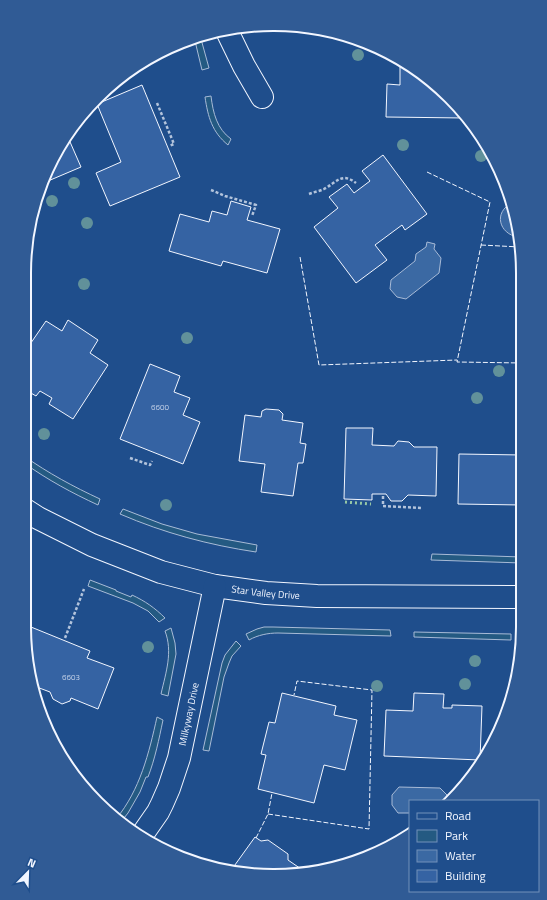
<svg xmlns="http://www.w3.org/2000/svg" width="547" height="900" font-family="'Titillium Web',sans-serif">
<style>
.green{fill:#245a82;stroke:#a8bbd7}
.water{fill:#3b69a3;stroke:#a8bbd7}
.building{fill:#3563a3;stroke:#f2f6ff}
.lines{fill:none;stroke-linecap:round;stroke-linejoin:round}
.minor-casing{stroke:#f2f6ff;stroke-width:24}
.path{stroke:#b3c4dc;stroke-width:2.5;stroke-dasharray:3 2;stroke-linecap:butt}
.minor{stroke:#1f4e8c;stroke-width:22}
.hedge{stroke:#97c8a6;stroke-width:3;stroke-dasharray:2 3;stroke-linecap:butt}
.fence{stroke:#f2f6ff;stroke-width:1;stroke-dasharray:5 2;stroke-linecap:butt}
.tree{fill:#61919a}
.labels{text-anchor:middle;stroke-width:3;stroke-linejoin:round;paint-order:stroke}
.number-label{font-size:8px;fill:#c3d1e8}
.street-label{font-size:10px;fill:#f2f6ff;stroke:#1f4e8c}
.rim{fill:none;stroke:#f2f6ff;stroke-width:2}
</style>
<rect width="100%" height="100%" fill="#1f4e8c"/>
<path class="green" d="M201 39 209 68 202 70 195 41Z
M211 96C213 113 217 129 231 139L228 145C212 132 208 117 205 97Z
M24 456C48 473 74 487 100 499L98 505C72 493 48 480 24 463Z
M123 509 162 524 197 534 257 545 256 552C209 545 164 533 120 514Z
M432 554 522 557V563L431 560Z
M90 580 116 590V591L131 597 132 595C145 601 155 608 165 618L159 622 148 611 133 603 88 586Z
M264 627H273L390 630 391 636 278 633C268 633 258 635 249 640L246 634 257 629Z
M171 628 175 643 176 654 168 696 161 694C166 672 173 652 165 631Z
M414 632 511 634V640L414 637Z
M236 641 241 646 232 656 229 663 224 677 209 751 203 750 222 663 225 655Z
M157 717 163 720C159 739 155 759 148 777H146L140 792 128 813 120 823 116 819C140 790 149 753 157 717Z"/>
<path class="water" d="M512 203 518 237C499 234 493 212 512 203Z
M427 242 435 244 434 249 441 258 439 273 406 299 397 297 390 289 391 280 415 261 416 254 426 247Z
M399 787 440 788 447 795V801H410V813H398L392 805V795Z"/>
<path class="building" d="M400 61 412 66 461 109 464 113V118L386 117 387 84 400 85Z
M142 85 180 177 110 206 96 173 121 162 97 104Z
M67 135 81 167 48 181 46 176 65 136Z
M383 155 427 214 405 230 402 225 375 245 387 260 356 283 314 227 338 208 329 197 347 184 354 193 370 181 362 171Z
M231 201 251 207 247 220 280 229 267 273 223 261 221 266 169 251 180 214 209 222 212 211 227 215Z
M68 320 98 340 90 353 108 365 73 419 49 404 52 398 40 391 36 396 24 389V353L46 321 62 331Z
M150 364 180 376 174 392 190 398 183 415 200 422 183 464 120 439Z
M266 409 279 410 283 414 282 420 303 423 300 443 306 444 303 463H298L293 496 261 492 265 464 239 461 245 415 261 417 262 411Z
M346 428H373L372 445 394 446 398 441 409 442 414 447H437L436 496 408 495 402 501H391L386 494H372V500L344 499Z
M459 454 522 455V505L458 504Z
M31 627 90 651 87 658 114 668 98 709 71 698 70 701 62 704 53 699 50 692 34 686 30 660 32 655 28 654 26 640Z
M282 693 336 706 334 715 357 720 345 770 324 765 314 803 258 789 266 755 261 754 269 722 275 723Z
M414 693 444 694 443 708H452V705L482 706 480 760 384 756 386 710 413 711Z
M255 837 261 841 268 840 288 854V860L304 871 274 876 232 869Z"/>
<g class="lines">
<defs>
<g id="minor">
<path d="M226 29 244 66 262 97"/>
<path id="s1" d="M24 509 38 518 92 545 161 572 215 586 266 593 317 596 522 597"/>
<path id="s2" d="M142 835 158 812 162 804 169 788 179 758 215 586"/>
</g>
</defs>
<use href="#minor" class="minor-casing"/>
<path class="path" d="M157 103 174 144 169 146
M211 190 225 196 256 205 252 216
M309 194C314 192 320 191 324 189 337 182 342 172 356 183
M130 458 150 465 152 461
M383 496V506L422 508
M65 638 84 589"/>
<use href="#minor" class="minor"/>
<path class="hedge" d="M345 502 371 504"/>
<path class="fence" d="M427 172 490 202 457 362 522 363
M481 245 520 247
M300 257 319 365 457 360
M268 814 369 829 372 690 297 681 294 695
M256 838 268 814 272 793"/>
</g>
<g class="tree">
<circle cx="358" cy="55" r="6"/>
<circle cx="403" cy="145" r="6"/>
<circle cx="481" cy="156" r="6"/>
<circle cx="74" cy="183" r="6"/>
<circle cx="52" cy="201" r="6"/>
<circle cx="87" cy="223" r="6"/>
<circle cx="84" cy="284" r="6"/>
<circle cx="187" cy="338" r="6"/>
<circle cx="499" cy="371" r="6"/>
<circle cx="477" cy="398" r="6"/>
<circle cx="44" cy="434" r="6"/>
<circle cx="166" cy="505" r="6"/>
<circle cx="148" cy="647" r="6"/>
<circle cx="475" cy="661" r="6"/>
<circle cx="465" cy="684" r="6"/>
<circle cx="377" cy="686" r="6"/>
</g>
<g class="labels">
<g class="number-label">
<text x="160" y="410">6600</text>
<text x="71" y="680">6603</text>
</g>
<g class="street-label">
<text dy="4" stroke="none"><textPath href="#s1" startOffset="258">Star Valley Drive</textPath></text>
<text dy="4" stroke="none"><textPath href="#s2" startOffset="131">Milkyway Drive</textPath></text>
</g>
</g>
<path d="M0 0H547V900H0ZM273 31H274A242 242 0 0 1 516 273V627A242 242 0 0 1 274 869H273A242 242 0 0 1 31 627V273A242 242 0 0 1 273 31Z" fill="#305b95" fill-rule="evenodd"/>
<path class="rim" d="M273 31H274A242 242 0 0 1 516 273V627A242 242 0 0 1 274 869H273A242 242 0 0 1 31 627V273A242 242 0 0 1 273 31Z"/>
<rect x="409" y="800" width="130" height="92" fill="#1f4e8c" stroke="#7391ba"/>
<rect x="417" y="813" width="20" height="6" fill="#1f4e8c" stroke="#7391ba"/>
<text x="445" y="820" font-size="12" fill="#f2f6ff">Road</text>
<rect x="417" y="830" width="20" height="12" fill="#245a82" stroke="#7391ba"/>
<text x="445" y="840" font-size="12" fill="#f2f6ff">Park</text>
<rect x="417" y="850" width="20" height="12" fill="#3b69a3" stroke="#7391ba"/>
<text x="445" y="860" font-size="12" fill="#f2f6ff">Water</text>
<rect x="417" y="870" width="20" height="12" fill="#3563a3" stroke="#7391ba"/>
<text x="445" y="880" font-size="12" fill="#f2f6ff">Building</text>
<g transform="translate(28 872) rotate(23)" stroke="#1f4e8c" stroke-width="3" paint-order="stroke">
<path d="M0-3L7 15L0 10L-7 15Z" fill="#f2f6ff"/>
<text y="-6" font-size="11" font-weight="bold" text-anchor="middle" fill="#f2f6ff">N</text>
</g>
</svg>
